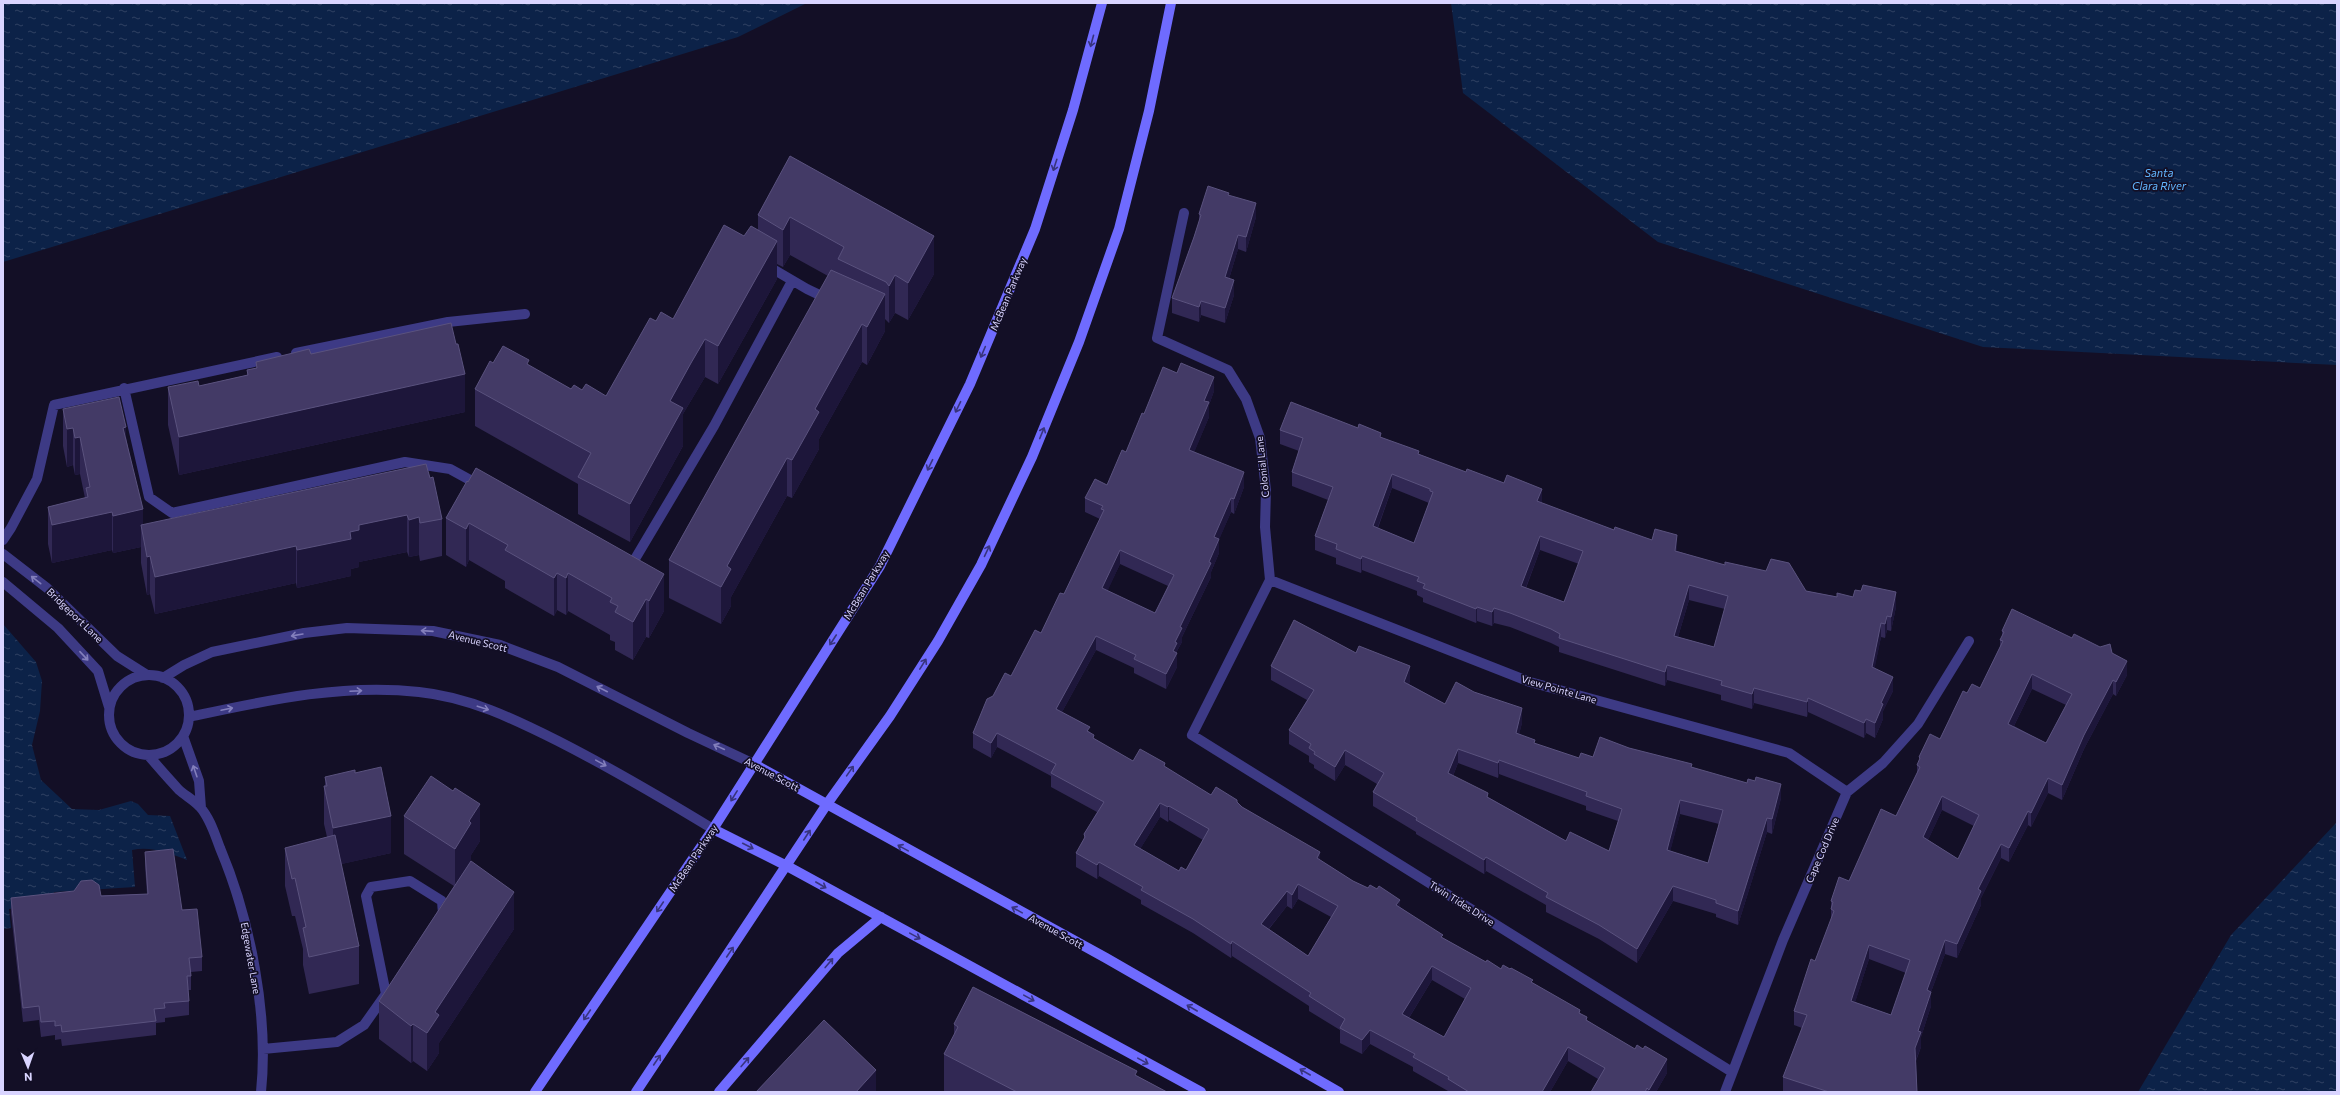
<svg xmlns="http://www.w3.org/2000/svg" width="2340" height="1095" font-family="Commissioner,sans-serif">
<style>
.water{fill:url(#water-ripples)}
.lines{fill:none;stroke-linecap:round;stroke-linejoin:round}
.street{stroke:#3d3a85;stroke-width:10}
.secondary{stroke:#6f6bff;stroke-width:10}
.wall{fill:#312854;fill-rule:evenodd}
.shaded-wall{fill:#1d163a}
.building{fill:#433a66;stroke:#5a527e;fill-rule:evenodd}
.oneway{stroke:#38347d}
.oneway2{stroke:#837fbc}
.labels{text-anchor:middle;stroke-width:3.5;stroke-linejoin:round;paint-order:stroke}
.street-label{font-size:10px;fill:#d9d4ff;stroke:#130f26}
.water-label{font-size:11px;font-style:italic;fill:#62b6ff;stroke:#130f26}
</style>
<defs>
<pattern id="water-ripples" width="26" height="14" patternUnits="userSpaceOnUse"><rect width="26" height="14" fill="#0c2248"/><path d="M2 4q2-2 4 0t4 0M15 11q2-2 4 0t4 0" fill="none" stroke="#2f4163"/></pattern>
</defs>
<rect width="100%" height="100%" fill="#130f26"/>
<path class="water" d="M3 3H807L738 37 3 262Z
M1451 3H2337V365L1983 347 1658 242 1463 93Z
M3 624 36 662 42 681 40 711 32 745 41 780 72 809 99 810 131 801 138 804 148 815 170 816 187 860C168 853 152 846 132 850L135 887 54 892 50 905 9 909 11 928 3 929Z
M2337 822V1092H2138L2231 935Z"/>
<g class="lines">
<path class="street" d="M1184 213 1157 338 1228 370 1246 399 1260 438 1266 490 1265 527 1270 580 1192 735 1732 1072
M766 265 807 289 830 300
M296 353 448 322 525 314
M124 388 149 497 172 513 405 462 450 469 481 486
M3 540 11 528 37 479 54 405 277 357
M3 554 47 588 117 656 147 675
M626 561 632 564 714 426 792 281
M1270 580 1530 682 1789 753 1847 792
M3 582 58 628 98 671 109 707
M109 715a40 40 0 1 1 80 0a40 40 0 1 1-80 0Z
M163 678 184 665 212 652 304 633 347 628 433 631 500 645 558 667 688 733 754 764
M189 717C264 701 342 683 419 692 469 697 514 719 558 741 611 768 662 798 713 829
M183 736 199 781 201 808
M149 756C159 768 169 779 179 790 186 796 195 801 200 807 210 818 215 835 220 848 250 919 269 1015 261 1092
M386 994 366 896 371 887 410 881 442 901 443 914 440 918
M263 1049 337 1042 364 1025 386 994
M1725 1092 1783 940 1847 792 1883 763 1918 724 1969 641"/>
<path class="secondary" d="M754 764 1106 958 1339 1092
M713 829 787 866 1201 1092
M535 1092 713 829 880 566 970 384 1035 229 1073 110 1102 3
M636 1092 827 804 890 716 938 641 981 565 1032 457 1079 342 1119 229 1149 111 1171 3
M719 1092 838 953 881 917"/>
</g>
<path class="wall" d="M790 156 934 274 908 320 895 313 889 323 885 319V331L867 365 862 362 819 439V449L792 498 787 496 731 597V606L721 624 669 598V560L828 276 790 255 783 267 777 264V279L718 384 705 377 683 414V446L630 542 578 514V484L475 426V389L493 363 529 366 571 389 582 390 606 396 656 321 673 319 744 236 758 230V215Z
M1229 195 1256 217 1246 252 1238 249 1229 279 1234 295 1225 323 1201 315 1199 322 1172 313V298L1194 237 1199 222V214Z
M311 354 465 412 179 475 168 425V387L199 386 247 375V370L256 368V362Z
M1214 391 1209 405V417L1194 452 1244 487 1234 514 1231 512 1219 539V553L1211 572V577L1182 637V642L1177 651V667L1166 689 1134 673V668L1096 650 1062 712 1090 732 1094 739 1133 761 1165 767 1211 795 1237 803 1242 807 1320 860 1353 881 1400 907 1443 938 1486 962 1533 983 1580 1013 1587 1020 1667 1073 1656 1092H1591L1598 1079 1568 1061 1550 1092H1448V1091L1413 1071V1067L1370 1044 1362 1054 1340 1043V1030L1309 1011V1006L1232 956 1231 958 1193 933 1141 904V900L1099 876 1097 879 1076 867V853L1084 840V834L1097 812 1051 787V776L997 747 991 758 973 748V733L993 696 1011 676 1041 633 1064 594 1100 519 1085 512V498L1107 485 1126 452 1144 414ZM1120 564 1168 586 1155 613 1107 591ZM1160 817 1168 822 1169 820 1203 840 1186 870 1179 871 1140 849ZM1298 899 1331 917 1308 956 1269 929 1287 906 1292 909ZM1432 980 1465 999 1444 1037 1409 1018Z
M63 409 126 437 143 525 430 478 442 519V556L420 561 419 555 409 557 407 552 359 562V567L351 569V576L297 588 296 583 155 614 150 594 147 595 141 563V547L113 553 112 550 52 563 48 544V507L85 498 80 474 75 475 73 465 67 467 63 446Z
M1280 430 1381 437 1419 454 1542 503 1614 530 1677 551 1806 591 1896 607 1891 631 1887 630 1885 638 1881 637 1874 669 1893 691 1883 711V719L1875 738 1866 733 1864 738 1808 712 1807 717 1754 703 1752 709 1721 700V695L1667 680 1665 686 1559 652V647L1551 643 1510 627 1494 623 1492 626 1477 621 1476 623 1423 602V598L1417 595V591L1362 570 1361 573 1336 564V558L1315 550V536L1328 500 1292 486V472L1299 451 1280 444ZM1392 488 1429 503 1414 543 1378 528ZM1540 550 1579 564 1564 602 1526 588ZM1689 600 1725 609 1714 647 1678 637Z
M476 468 664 611 649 638 646 637 633 660 615 650V642L610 640V635L568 611 566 615 557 610 554 616 505 588V581L469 560 466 567 446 555V518L468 482Z
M2002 631 2072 638 2112 653 2127 675 2116 696 2113 694 2084 749 2062 800 2048 793 2031 827 2028 825 2009 862 2001 858 1981 898V905L1957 958 1945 954 1931 992V1006L1921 1037V1047L1916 1061 1917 1092H1785L1783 1091V1077L1802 1028 1794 1025V1011L1815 961 1831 921V901L1849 881 1896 816 1917 773V765L1919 763V757L1940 739 1967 693 1980 688 2000 647V640L2002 637ZM2032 689 2066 705 2046 743 2014 726ZM1942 810 1974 826 1958 859 1928 840ZM1869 959 1906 973 1891 1015 1855 1002Z
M1356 653 1410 680 1409 684 1445 704 1522 723 1519 734 1535 744 1579 758 1593 757 1629 748 1692 767 1781 798 1772 834 1767 832 1738 925 1716 917V914L1673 901 1637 963 1599 939 1546 912V905L1486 871 1484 874 1416 834V832L1373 806V792L1377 784 1345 765 1335 781 1314 768V765L1309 762V756L1289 744V730L1307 700 1271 680V666ZM1458 763 1498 778 1499 774 1586 806V810L1618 821 1609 851 1566 841 1488 797 1453 776ZM1680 814 1719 824 1708 863 1670 851Z
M355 773 391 853 341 864 359 946V984L309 994 303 965V949L295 916H292L285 886V848L327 837 324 824V786H325V777Z
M404 816 480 841 471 855V861L514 929 439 1043V1053L427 1071 413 1061 411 1063 379 1039V1001L454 886 404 854Z
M145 852 182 910 202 957V971L191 972V990H188L189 1001V1015L165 1018V1022L156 1023V1035L62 1046 61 1039 55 1040V1035L41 1037 39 1020 23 1022 11 913V898L147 894 145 866Z
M954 1024 1137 1076 1167 1092H944V1054L954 1035Z"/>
<path class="shaded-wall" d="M1256 203V217L1246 252V237Z
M790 217V255L783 267V230Z
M1238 235V249L1225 292V277Z
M934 236V274L908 320V283Z
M777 241V279L718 384V346Z
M895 275V313L889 323V286Z
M1234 280V295L1225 323V308Z
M885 294V331L867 365V327Z
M1201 301V315L1199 322V307Z
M862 324V362L819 439V449L792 498V460L815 409Z
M705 339V377L683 414V446L630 542V504L670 401 691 363Z
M465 374V412L179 475V437Z
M1214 377V391L1209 405V417L1189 465V450L1204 401Z
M126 427V465L123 428Z
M73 428V465L67 467V429Z
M80 437V474L75 475V438Z
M787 458V496L731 597V606L721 624V587L727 566Z
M1244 472V487L1234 514V499Z
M1392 474V488L1373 540V526Z
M1542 489V503L1537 516V501Z
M1231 498V512L1219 540V539V553L1211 572V577L1182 637V642L1177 651V667L1166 689V674L1173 651 1175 642 1180 627 1209 562 1214 537Z
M143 509V536L141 525V547L113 553V516Z
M112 512V550L52 563V525Z
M407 515V552L359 562V567L351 569V576L297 588V550L350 532 359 525Z
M419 517V555L409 557V520Z
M469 523V560L466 567V529Z
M1677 535V550L1675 565V551Z
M1540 536V550L1521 600V586Z
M296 546V583L155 614V577Z
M1120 550V564L1102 603V588Z
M150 556V594L147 595V557Z
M1362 556V570L1361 573V559Z
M557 573V610L554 616V578Z
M568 573V611L566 615V578Z
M664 574V611L649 638V601Z
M1689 585V600L1674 650V636Z
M1896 592V607L1891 631V617Z
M646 599V637L633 660V622Z
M1477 607V621L1476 623V609Z
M1494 608V623L1492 626V612Z
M1887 616V630L1885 638V624Z
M1881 623V637L1872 682V667Z
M1096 636V650L1056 723V709Z
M2127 661V675L2116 696V682Z
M1667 665V680L1665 686V672Z
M1410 666V680L1404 696V682Z
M2032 674V689L2008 738V724Z
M1893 677V691L1883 711V719L1875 738V723L1881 703Z
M2113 680V694L2084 749 2062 800V785L2084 735Z
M1754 688V703L1752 709V694Z
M1808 698V712L1807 717V702Z
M1522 708V723L1516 747V733Z
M1866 719V733L1864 738V723Z
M997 733V747L991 758V743Z
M1458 749V763L1448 788V773Z
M1345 750V765L1335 781V767Z
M1499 760V774L1498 778V763Z
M2048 778V793L2031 827V813Z
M1781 784V798L1772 834V819Z
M1942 796V810L1923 851V837Z
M1680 800V814L1667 864V850Z
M1160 803V817L1134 859V845Z
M480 804V841L471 855V861L455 887V849L469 821Z
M1169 806V820L1168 822V807Z
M2028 811V825L2009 862V848Z
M391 816V853L333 866V828Z
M1767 818V832L1738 925V911Z
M2001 844V858L1981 898V905L1957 958V944L1978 889Z
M1320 852V867L1317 858Z
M1486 857V871L1484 874V860Z
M1099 862V876L1097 879V865Z
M1298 884V899L1292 909V895Z
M1673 886V901L1637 963V949Z
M1287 891V906L1261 938V924Z
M514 892V929L439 1043V1053L427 1071V1033L435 1012Z
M1400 900V914L1396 905Z
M1945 940V954L1931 992V1006L1921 1037V1047L1915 1062V1048L1918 1031 1927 990Z
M1232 941V956L1231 958V944Z
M1869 945V959L1851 1015V1001Z
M1432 966V980L1402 1029V1014Z
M413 1024V1061L411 1063V1026Z
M1370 1030V1044L1362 1054V1040Z
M1568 1047V1061L1550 1092H1542Z
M1667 1059V1073L1656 1092H1649V1090Z
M876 1070V1092H856Z"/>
<path class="building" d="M790 156 934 236 908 283 895 275 889 286 886 282 838 259 844 247 790 217 783 230 758 215Z
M1208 186 1229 193 1228 195 1256 203 1246 237 1238 235 1225 277 1234 280 1225 308 1201 301 1199 307 1172 298 1194 237 1201 215 1199 214Z
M724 225 744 236 751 226 777 241 718 346 705 339 691 363 670 401 683 408 630 504 578 477 591 453 475 389 490 361 493 363 503 346 529 360 527 364 571 389 574 385 582 390 586 384 606 396 650 318 656 321 661 312 673 319Z
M831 270 885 294 867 327 862 324 815 409 819 412 792 460 787 458 727 566 731 569 721 587 669 560Z
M451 323 456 344H458L465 374 179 437 168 387 198 381 199 386 248 375 247 370 257 368 256 362 289 354 309 349 311 354Z
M1181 363 1214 377 1204 401 1209 402 1189 450 1244 472 1234 499 1231 498 1214 537 1219 539 1209 562 1211 563 1180 627 1182 628 1175 642 1177 643 1173 651 1177 653 1166 674 1134 659 1136 655 1096 636 1056 709 1090 727 1087 731 1094 735 1093 738 1133 761 1140 749 1165 763 1164 766 1211 795 1216 787 1237 800V802L1242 807 1320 852 1317 858 1353 881 1368 888 1370 885 1377 889 1379 886 1400 900 1396 905 1443 935 1441 937 1486 962 1487 960 1501 969 1503 965 1510 969 1511 968 1533 980 1531 982 1580 1010 1579 1013 1587 1017 1586 1020 1635 1049 1637 1045 1643 1049 1645 1046 1667 1059 1649 1090 1647 1088 1645 1092H1591L1605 1068 1568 1047 1542 1092H1469L1448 1079 1449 1077 1413 1057 1415 1054 1370 1030 1362 1040 1340 1028 1345 1019 1309 996 1311 993 1232 941 1231 944 1193 919 1141 890 1143 887 1099 862 1097 865 1076 853 1085 837 1084 834 1104 802 1051 773 1056 764 997 733 991 743 973 733 987 699 993 696 1005 673 1011 676 1035 630 1041 633 1060 593 1064 594 1104 510 1101 509 1103 506 1085 498 1095 479 1107 485 1122 450 1126 452 1142 413 1144 414 1163 367 1177 373ZM1120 550 1174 575 1155 613 1102 588ZM1160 803 1168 807 1169 806 1209 829 1186 870 1181 867 1179 871 1134 845ZM1298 884 1338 906 1308 956 1261 924 1287 891 1292 895ZM1432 966 1471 988 1444 1037 1402 1014Z
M119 397 126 427 123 428 143 509 113 516 112 512 52 525 48 507 88 497 86 488 90 487 80 437 75 438 73 428 67 429 63 409Z
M1291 402 1358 428 1359 424 1381 433 1380 437 1419 451 1418 454 1466 472 1467 469 1504 483 1507 475 1542 489 1537 501 1614 530 1615 527 1652 540 1655 529 1677 535 1675 551 1725 565V562L1766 571 1771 559 1789 563 1806 591 1837 597V593L1853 597 1855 590 1861 591 1863 585 1896 592 1891 617 1887 616 1885 624 1881 623 1872 667 1893 677 1881 703 1883 704 1875 723 1866 719 1864 723 1808 698 1807 702 1754 688 1752 694 1721 685 1722 681 1667 665 1665 672 1559 638 1560 634 1551 629 1510 613 1494 608 1492 612 1477 607 1476 609 1423 588 1425 584 1417 581 1419 577 1362 556 1361 559 1336 549 1337 544 1315 536 1333 487 1292 472 1303 438 1280 430ZM1392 474 1430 489V491L1433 492 1414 543 1373 526ZM1540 536 1583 551 1564 602 1521 586ZM1689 585 1728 596 1714 647 1674 636Z
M426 464 430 478 433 477 442 519 420 523 419 517 409 520 407 515 359 525V530L350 532 351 539 297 550 296 546 155 577 150 556 147 557 141 525Z
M476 468 664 574 649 601 646 599 633 622 615 612 618 606 610 602 612 598 568 573 566 578 557 573 554 578 505 550 508 545 469 523 466 529 446 518 467 481 468 482Z
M2012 609 2072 638 2074 634 2100 647 2110 644 2112 653 2127 661 2116 682 2113 680 2084 735 2062 785 2048 778 2031 813 2028 811 2009 848 2001 844 1978 889 1981 891 1957 944 1945 940 1927 990 1931 992 1918 1031 1921 1032 1915 1048 1917 1092H1829L1783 1077 1807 1015 1794 1011 1808 968 1811 959 1815 961 1834 911 1831 909 1833 902 1831 901 1839 877 1849 881 1881 809 1896 816 1920 767 1917 765 1920 758 1919 757 1930 734 1940 739 1963 691 1967 693 1972 684 1980 688 2003 641 2000 640 2004 632 2002 631ZM2032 674 2072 694 2046 743 2008 724ZM1942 796 1979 815 1958 859 1923 837ZM1869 945 1910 960 1891 1015 1851 1001Z
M1294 620 1356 653 1359 646 1410 666 1404 682 1445 704 1456 682 1474 692 1522 708 1516 733 1535 740 1534 743 1579 758 1581 753 1593 757 1600 737 1629 748 1692 764 1691 767 1747 783 1748 779 1755 781 1756 777 1781 784 1772 819 1767 818 1738 911 1716 903V900L1673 886 1637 949 1599 925 1546 897 1548 893 1486 857 1484 860 1416 820 1417 818 1373 792 1384 773 1345 750 1335 767 1314 754 1315 752 1309 748 1311 744 1289 730 1314 690 1271 666ZM1458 749 1498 763 1499 760 1587 792 1586 796 1622 809 1609 851 1570 832 1566 841 1487 797 1488 793 1448 773ZM1680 800 1723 810 1708 863 1667 850Z
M381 767 391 816 333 828 324 786H327L325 777 355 770V773Z
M431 776 453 791 455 788 480 804 469 821 471 823 455 849 404 816Z
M335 835 359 946 309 957 303 928 306 927 295 878 292 879 285 848Z
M173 849 182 910 197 909 202 957 189 958 191 976H187L189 1001 164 1003 165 1008 154 1009 156 1021 62 1032 61 1025 55 1026V1021L41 1022 39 1006 23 1008 11 898 74 891 81 881 92 880 99 885 101 896 148 894 145 852Z
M471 861 514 892 435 1012 439 1015 427 1033 413 1024 411 1026 379 1001Z
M973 987 1137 1071 1135 1075 1167 1092H1017L944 1054 958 1027 954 1024Z
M824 1020 876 1070 856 1092H756Z"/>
<defs><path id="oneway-shaft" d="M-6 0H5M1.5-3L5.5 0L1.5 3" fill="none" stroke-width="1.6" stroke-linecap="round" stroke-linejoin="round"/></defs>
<g class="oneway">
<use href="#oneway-shaft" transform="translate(1092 41) rotate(105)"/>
<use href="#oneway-shaft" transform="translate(1055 165) rotate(108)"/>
<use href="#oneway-shaft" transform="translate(983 352) rotate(113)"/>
<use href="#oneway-shaft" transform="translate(958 407) rotate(116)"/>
<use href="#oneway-shaft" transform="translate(1042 433) rotate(-68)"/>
<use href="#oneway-shaft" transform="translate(930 465) rotate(116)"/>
<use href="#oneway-shaft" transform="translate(987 551) rotate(-65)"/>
<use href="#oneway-shaft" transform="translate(833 640) rotate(123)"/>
<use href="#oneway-shaft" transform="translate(923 664) rotate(-58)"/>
<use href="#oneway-shaft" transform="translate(850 771) rotate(-55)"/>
<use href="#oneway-shaft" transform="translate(734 796) rotate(122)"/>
<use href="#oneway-shaft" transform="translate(807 835) rotate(-57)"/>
<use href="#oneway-shaft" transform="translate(748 846) rotate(27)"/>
<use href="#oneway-shaft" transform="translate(903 848) rotate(-151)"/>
<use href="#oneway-shaft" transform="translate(821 885) rotate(30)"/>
<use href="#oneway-shaft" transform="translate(660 907) rotate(124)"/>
<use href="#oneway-shaft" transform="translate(1017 910) rotate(-151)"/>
<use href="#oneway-shaft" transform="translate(915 936) rotate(29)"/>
<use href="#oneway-shaft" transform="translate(730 952) rotate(-56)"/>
<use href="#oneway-shaft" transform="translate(829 963) rotate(-50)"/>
<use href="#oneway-shaft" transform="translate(1029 998) rotate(29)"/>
<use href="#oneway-shaft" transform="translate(1192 1008) rotate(-150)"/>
<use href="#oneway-shaft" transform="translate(587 1015) rotate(124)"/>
<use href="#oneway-shaft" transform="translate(657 1060) rotate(-56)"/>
<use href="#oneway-shaft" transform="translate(1143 1061) rotate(29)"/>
<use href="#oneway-shaft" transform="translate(745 1062) rotate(-50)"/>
<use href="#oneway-shaft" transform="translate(1305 1072) rotate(-150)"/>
</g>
<g class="oneway2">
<use href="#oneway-shaft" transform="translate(36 580) rotate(-142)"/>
<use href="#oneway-shaft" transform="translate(427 631) rotate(-176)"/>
<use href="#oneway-shaft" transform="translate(297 635) rotate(170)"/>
<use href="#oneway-shaft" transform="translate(84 656) rotate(47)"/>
<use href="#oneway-shaft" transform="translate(602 689) rotate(-153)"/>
<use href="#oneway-shaft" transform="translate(356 691) rotate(-3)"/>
<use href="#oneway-shaft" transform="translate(483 708) rotate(18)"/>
<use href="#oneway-shaft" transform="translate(227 709) rotate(-12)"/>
<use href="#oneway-shaft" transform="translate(719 747) rotate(-155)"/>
<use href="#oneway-shaft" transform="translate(601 763) rotate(29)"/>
<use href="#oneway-shaft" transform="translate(195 771) rotate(-109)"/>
</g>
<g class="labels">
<g class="street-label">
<text transform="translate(1008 294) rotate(-67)" y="4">McBean Parkway</text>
<text transform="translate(1262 467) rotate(-96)" y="4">Colonial Lane</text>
<text transform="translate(866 585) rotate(-59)" y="4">McBean Parkway</text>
<text transform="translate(75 615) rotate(44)" y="4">Bridgeport Lane</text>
<text transform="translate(478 641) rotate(14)" y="4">Avenue Scott</text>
<text transform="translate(1559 689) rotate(16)" y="4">View Pointe Lane</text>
<text transform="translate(772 774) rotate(28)" y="4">Avenue Scott</text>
<text transform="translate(1822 850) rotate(-67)" y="4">Cape Cod Drive</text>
<text transform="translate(693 858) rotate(-56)" y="4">McBean Parkway</text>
<text transform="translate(1462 903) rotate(32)" y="4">Twin Tides Drive</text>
<text transform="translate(1056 931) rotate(29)" y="4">Avenue Scott</text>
<text transform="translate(251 958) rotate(80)" y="4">Edgewater Lane</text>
</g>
<g class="water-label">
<text x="2159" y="177">Santa<tspan x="2159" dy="13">Clara River</tspan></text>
</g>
</g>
<rect width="2340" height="1095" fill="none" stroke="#d9d4ff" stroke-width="8"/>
<g transform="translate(28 1067) rotate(178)" stroke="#130f26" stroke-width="3" paint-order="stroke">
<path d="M0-3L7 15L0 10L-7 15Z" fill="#d9d4ff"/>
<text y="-6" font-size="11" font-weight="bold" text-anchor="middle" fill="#d9d4ff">N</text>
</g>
</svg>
